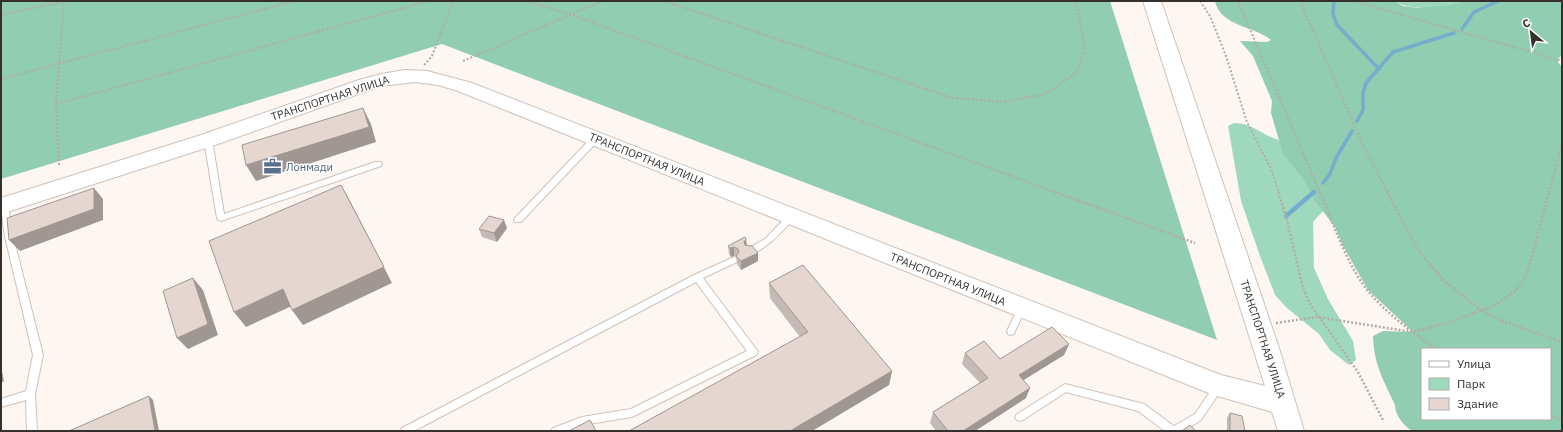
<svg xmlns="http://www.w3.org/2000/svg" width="1563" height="432" font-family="'IBM Plex Sans',sans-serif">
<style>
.green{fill:#9fd9bd}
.forest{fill:#91cdb0;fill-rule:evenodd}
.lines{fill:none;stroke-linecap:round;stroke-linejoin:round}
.stream-far1{stroke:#75adcd;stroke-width:3.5}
.stream{stroke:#75adcd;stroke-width:4.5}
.lane-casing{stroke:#cfc1ba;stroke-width:2}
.secondary-casing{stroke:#cfc1ba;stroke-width:2}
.path-far1{stroke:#b2aba7;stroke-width:2;stroke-dasharray:2 2;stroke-linecap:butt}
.path{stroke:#b2aba7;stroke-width:2.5;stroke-dasharray:2 2;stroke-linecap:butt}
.lane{fill:#fff;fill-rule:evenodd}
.secondary{fill:#fff;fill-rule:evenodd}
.wall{fill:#c5b9b3}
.shaded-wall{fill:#a09692}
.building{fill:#e5d7d0;stroke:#a09692}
.labels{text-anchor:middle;stroke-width:3;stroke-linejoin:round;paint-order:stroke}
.street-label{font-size:11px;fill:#35302d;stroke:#fff}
.service-label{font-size:11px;fill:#4e5e75;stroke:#fff;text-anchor:start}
</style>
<rect width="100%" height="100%" fill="#fef6f1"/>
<path class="green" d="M1394 1H1466C1444 7 1415 13 1394 1Z
M1234 123C1250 122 1264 136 1279 140 1285 159 1293 165 1304 179 1311 189 1315 201 1323 211L1313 222 1314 268 1328 299 1353 341 1356 360 1349 365 1330 350 1319 334 1287 308 1275 295 1260 256 1241 201 1228 126Z"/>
<path class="forest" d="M1 1H1110L1217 340 442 44 1 179Z
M1215 1H1394L1403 6 1418 8 1449 5 1466 1H1562V55L1558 59V62L1562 67V431H1412C1403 425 1395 415 1395 405 1383 379 1374 365 1373 336L1383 331 1413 332 1368 290 1343 246 1335 227 1315 201 1304 180 1283 154 1271 113 1272 101 1253 56 1240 41 1267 42 1271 40C1254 26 1220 26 1215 1ZM1422 349H1550V419H1422Z"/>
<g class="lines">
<path class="stream-far1" d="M1334 1 1333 14 1337 25 1379 69
M1462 29 1474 12 1498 1
M1357 121 1363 110V93L1366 83 1393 52 1454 33
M1323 183 1330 174 1336 158 1352 131"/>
<path class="stream" d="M1286 216 1314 192"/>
<defs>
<path id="lane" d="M595 136 598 137 599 139 598 141 521 222H515L514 220 515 218 592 137Z
M208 137 212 140 224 214 375 162H381L382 164 381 166 221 221 218 220 217 218 204 140Z
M4 202 8 205 12 232 43 355 35 394 37 431H27L26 400 1 407V399L26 391 33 355 4 232 1 203Z
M791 214 795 217 794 219C785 228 760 257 747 253L746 251 747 249 765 239 788 215Z
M734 257 737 258 738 260 737 262 703 278 756 349 758 352 756 355 632 417 582 425 568 431H551L553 428 582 417 631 409 747 351 696 282 414 431H400L402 428 694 275Z
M1022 304 1025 305 1026 308 1015 331 1014 334 1011 335 1008 334 1007 331 1018 308 1019 305Z
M1219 382 1222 383 1224 386 1201 420 1184 431H1165L1138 411 1066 392 1023 420 1020 421 1017 420 1015 417 1017 414 1065 384 1144 404 1174 426 1195 414 1216 383Z"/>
<path id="secondary" d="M1143 1H1161L1279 348 1304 431H1278L1272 412 1211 394 458 91 438 85 416 82 381 86 215 145 1 214V198L201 135 359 80 381 74 405 70 427 71 472 83 1221 375 1265 386Z"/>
</defs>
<use href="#lane" class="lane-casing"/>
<use href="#secondary" class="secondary-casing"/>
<path class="path-far1" d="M527 1 572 15 1058 193
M664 1 953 98 1002 102 1046 94 1078 71 1085 47 1076 1
M982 1H1008
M1200 1 1210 16 1226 56 1247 122 1271 169 1279 193
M1238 1 1320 193
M1300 1 1363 145 1388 193
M1354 1 1562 61
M1 15 66 1
M463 61 602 1
M424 65 432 56 453 1
M1 79 294 1
M56 104 429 1
M59 165 56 104 64 1
M1549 193 1562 142"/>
<path class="path" d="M1055 192 1195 243
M1278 192 1286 216 1303 288 1310 304 1358 372 1384 422
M1320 192C1334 225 1346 263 1368 291 1387 314 1412 332 1436 349
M1387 192 1412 239 1423 256 1445 282 1483 311 1502 321 1562 342
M1276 323 1317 317 1413 332 1450 322 1493 306 1514 292 1522 283 1528 271 1549 192
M1550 415 1562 421"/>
<use href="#lane" class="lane"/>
<use href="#secondary" class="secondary"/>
</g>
<path class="wall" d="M507 228 497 242 482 237 479 229Z
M728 246H747L758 253V261L741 270 737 264 736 256H734L731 257 729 254Z
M769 283 892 371 889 385 812 431H629L800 337 770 298Z
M1069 344 1064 355 1023 380 1026 398 975 431H936L930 423 933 412 980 383 962 364 965 353 1000 359Z
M1230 413 1245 431H1227V418Z"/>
<path class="shaded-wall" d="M363 108 371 124 376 142 256 181 246 165Z
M341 185 350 201 392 283 303 325 292 310Z
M94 188 103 199V220L20 251 9 240Z
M504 220 507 228 497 242 494 233Z
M746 239 747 247 745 250 744 242Z
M734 247V256L731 257 730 248Z
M758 253V261L741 270V261Z
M193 278 203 290 218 335 188 349 177 338Z
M283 289 294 305 246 327 234 312Z
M1069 344 1064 355 1014 386 1019 375Z
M1 366 4 381 1 383Z
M892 371 889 385 812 431H790Z
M1030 388 1026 398 975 431H963Z
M149 396 153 400 159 431H155Z"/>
<path class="building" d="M363 108 369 127 246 165 242 145Z
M341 185 384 267 292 310 283 289 234 312 209 241Z
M94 188V209L9 240 7 218Z
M489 216 504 220 494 233 479 229Z
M745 237 746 239 744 242 745 245 752 246 758 253 741 261 736 256 739 252 738 249 734 247 730 248 728 246Z
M803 265 892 371 790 431H629L808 332 769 283Z
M193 278 208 324 177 338 163 291Z
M1052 327 1069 344 1019 375 1030 388 963 431H948L933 412 988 378 965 353 984 341 1000 359Z
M149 396 155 431H69Z
M1230 413 1242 416 1245 431H1230Z
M590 420 596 431H569Z
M1190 425 1196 431H1182Z"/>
<defs>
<symbol id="office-bare" viewBox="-9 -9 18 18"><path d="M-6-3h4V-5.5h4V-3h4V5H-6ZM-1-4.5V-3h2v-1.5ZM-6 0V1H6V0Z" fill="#5c6f8a" stroke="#fff" stroke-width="2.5" paint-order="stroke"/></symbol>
</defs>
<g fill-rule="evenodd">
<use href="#office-bare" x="260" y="154" width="25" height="25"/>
</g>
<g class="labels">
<g class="street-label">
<text transform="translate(330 98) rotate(-18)" y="4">ТРАНСПОРТНАЯ УЛИЦА</text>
<text transform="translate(647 159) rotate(22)" y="4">ТРАНСПОРТНАЯ УЛИЦА</text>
<text transform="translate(948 279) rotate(22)" y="4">ТРАНСПОРТНАЯ УЛИЦА</text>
<text transform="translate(1263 339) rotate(72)" y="4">ТРАНСПОРТНАЯ УЛИЦА</text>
</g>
<g class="service-label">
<text x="286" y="171">Лонмади</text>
</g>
</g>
<rect width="1563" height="432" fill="none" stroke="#35302d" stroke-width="4"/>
<rect x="1421" y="348" width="130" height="72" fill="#ffffff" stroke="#aeacab"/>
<rect x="1429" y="361" width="20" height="6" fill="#ffffff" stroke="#aeacab"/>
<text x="1457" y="368" font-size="12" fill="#35302d">Улица</text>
<rect x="1429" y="378" width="20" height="12" fill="#9fd9bd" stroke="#aeacab"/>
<text x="1457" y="388" font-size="12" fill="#35302d">Парк</text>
<rect x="1429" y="398" width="20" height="12" fill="#e5d7d0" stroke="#aeacab"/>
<text x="1457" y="408" font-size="12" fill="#35302d">Здание</text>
<g transform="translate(1531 32) rotate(331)" stroke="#ffffff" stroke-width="3" paint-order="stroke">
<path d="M0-3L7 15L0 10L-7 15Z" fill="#35302d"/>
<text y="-6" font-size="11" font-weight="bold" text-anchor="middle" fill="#35302d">С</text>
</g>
</svg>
